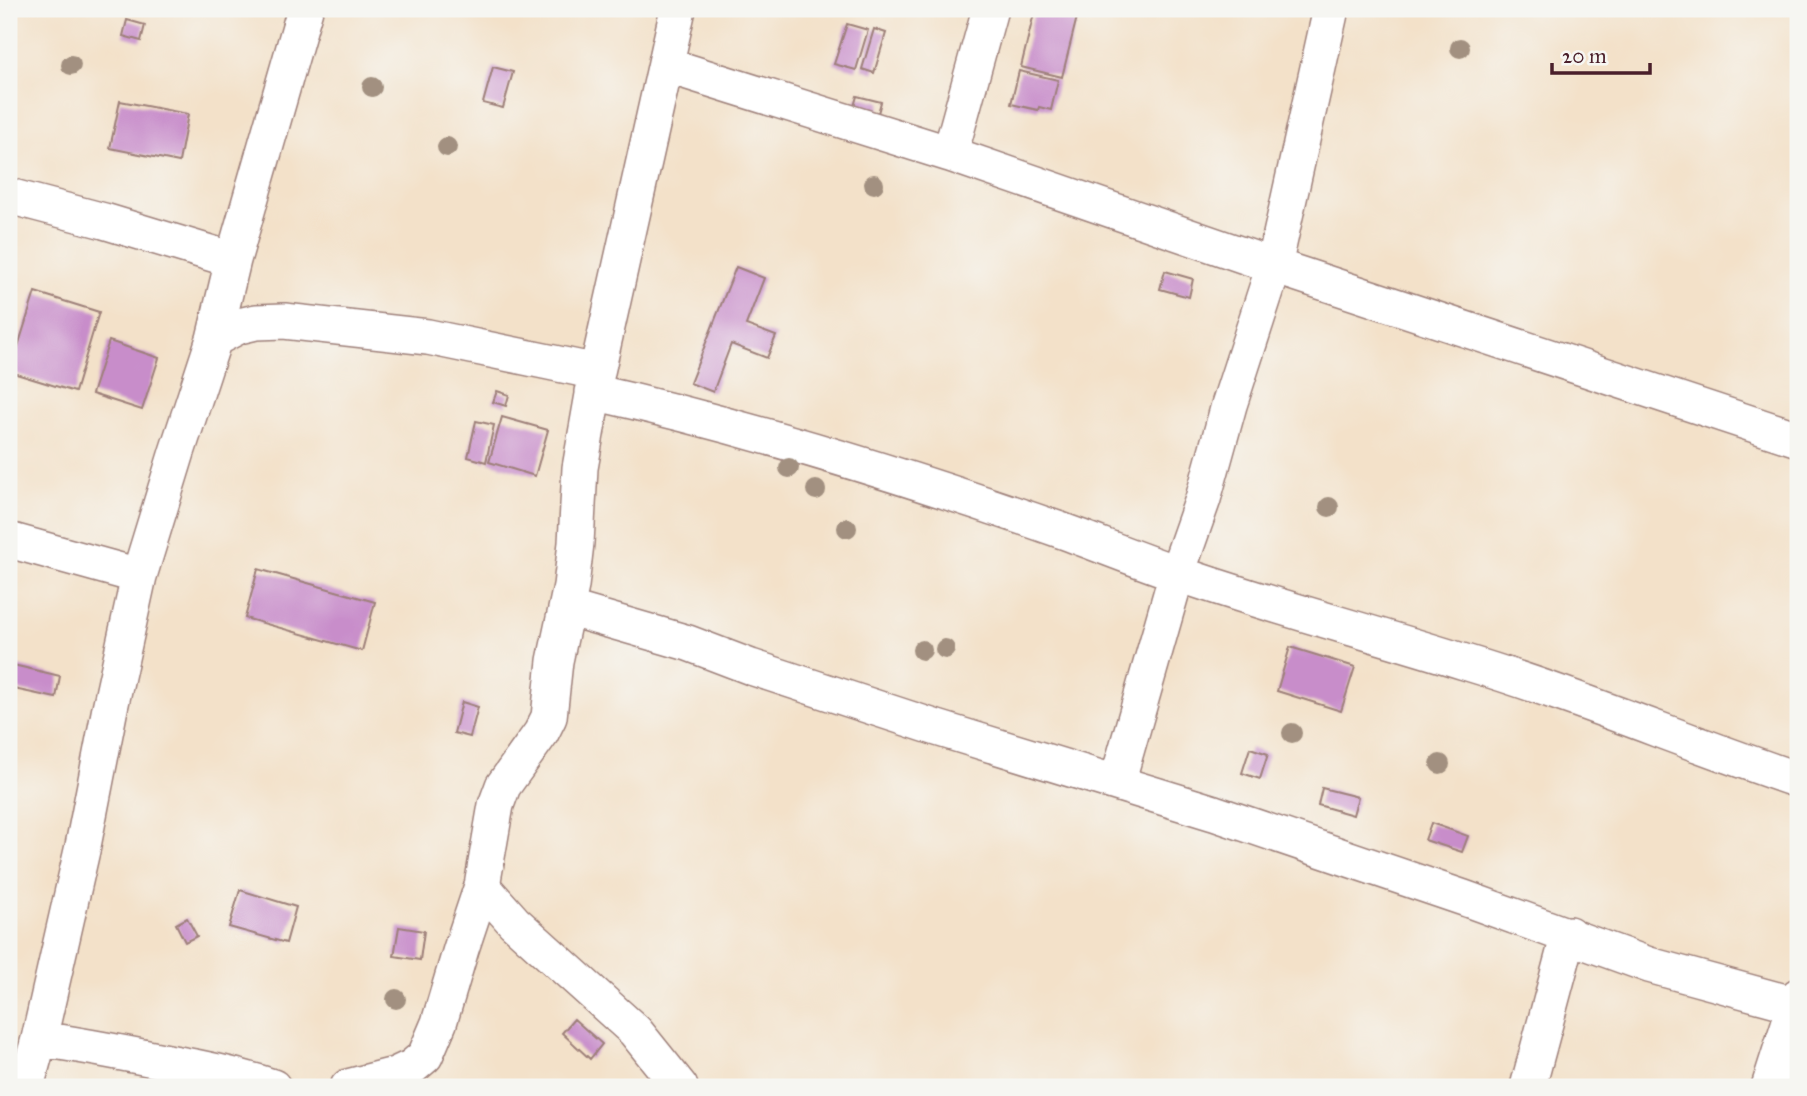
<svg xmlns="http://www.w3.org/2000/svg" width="1807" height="1096" font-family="'IM FELL Great Primer',serif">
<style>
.building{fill:#c88dca}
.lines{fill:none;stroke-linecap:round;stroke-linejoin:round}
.street-casing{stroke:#9e807a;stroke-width:38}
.path{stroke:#9e807a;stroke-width:4.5;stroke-dasharray:5 5;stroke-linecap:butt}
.street{stroke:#fff;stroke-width:35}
.tree{fill:#a29080}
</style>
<rect width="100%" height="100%" fill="#f6f6f2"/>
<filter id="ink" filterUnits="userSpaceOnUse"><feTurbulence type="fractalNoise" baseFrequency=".0143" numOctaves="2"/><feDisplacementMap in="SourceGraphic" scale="14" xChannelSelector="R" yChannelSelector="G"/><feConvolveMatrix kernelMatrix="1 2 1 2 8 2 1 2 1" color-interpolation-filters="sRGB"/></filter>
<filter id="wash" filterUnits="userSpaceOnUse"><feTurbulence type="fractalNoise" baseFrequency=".00686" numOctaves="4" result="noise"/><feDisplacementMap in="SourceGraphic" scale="28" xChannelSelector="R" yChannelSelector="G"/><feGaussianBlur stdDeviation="1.57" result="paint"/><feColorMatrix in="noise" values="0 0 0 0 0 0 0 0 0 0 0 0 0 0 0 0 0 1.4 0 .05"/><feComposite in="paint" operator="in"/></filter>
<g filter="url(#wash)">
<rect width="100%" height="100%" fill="#f3e1c9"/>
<g id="blocks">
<path class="building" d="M1035 9H1079L1062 77 1021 67Z
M127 20 145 25 141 41 123 36Z
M847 24 868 30 856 70 834 64Z
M874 29 886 33 874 73 862 69Z
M493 67 513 72 503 108 483 103Z
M1019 71 1058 80 1051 110 1039 107 1038 110 1011 104Z
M857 96 881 102 877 117 853 110Z
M120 101 188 114 179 162 110 148Z
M736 267 764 278 746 325 776 336 767 358 731 344 713 392 690 383Z
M1165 271 1193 279 1189 297 1160 289Z
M35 292 99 312 75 392 10 372Z
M109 341 159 358 142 410 92 394Z
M497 391 509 395 506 406 493 402Z
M502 417 548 430 535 476 489 462Z
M476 421 494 425 486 462 468 457Z
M258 569 375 602 362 651 245 618Z
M1290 647 1355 667 1341 711 1277 691Z
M9 664 60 676 56 698 9 688Z
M462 702 478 707 470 737 454 733Z
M1250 748 1268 754 1260 779 1242 773Z
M1322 788 1358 797 1353 815 1318 805Z
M1431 823 1468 836 1462 852 1425 840Z
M240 890 296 907 286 943 229 927Z
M187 918 197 936 185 942 176 924Z
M399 927 424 931 420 960 394 956Z
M574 1019 602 1044 590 1059 562 1033Z"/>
</g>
</g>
<g filter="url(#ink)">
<use href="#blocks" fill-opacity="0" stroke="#9e807a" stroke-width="2"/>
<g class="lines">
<defs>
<path id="street" d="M666 65 950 154 1274 266 1798 439
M950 154 990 9
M9 196 104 221 233 260
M214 339 239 326 256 322 284 321 428 337 597 372
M593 392C752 428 909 477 1063 531 1101 545 1138 560 1176 573 1273 607 1371 632 1468 663 1580 697 1688 743 1798 780
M9 540 139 576
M567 608 688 643 751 667 937 728 1214 813 1464 898 1649 965 1796 1005
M1117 783 1177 573 1203 499 1229 405 1274 266 1331 9
M482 886 514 922 635 1031 680 1087
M39 1039C84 1045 128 1054 173 1063 207 1069 240 1076 273 1087
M26 1087 39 1039 83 846 110 708 139 576 177 452 214 339 233 260 305 9
M348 1087 395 1075 412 1067 425 1056 439 1023 461 949 482 886 496 805 503 786 541 733 549 717 555 661 571 586 576 543 580 468 597 372 678 9
M1528 1087 1569 934
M1769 1087 1798 996"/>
</defs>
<use href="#street" class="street-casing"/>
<path class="path" d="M9 972 18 976"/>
<use href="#street" class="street"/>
</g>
<g class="tree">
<circle cx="1460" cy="48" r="10"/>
<circle cx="71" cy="65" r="10"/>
<circle cx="372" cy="87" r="10"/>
<circle cx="447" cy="147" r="10"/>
<circle cx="874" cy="184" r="10"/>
<circle cx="789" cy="468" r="10"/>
<circle cx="816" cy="490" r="10"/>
<circle cx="1329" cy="507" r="10"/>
<circle cx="847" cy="528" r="10"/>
<circle cx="945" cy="649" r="10"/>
<circle cx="922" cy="650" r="10"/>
<circle cx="1292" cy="733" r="10"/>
<circle cx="1440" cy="764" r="10"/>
<circle cx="396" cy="999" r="10"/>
</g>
</g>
<rect width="1807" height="1096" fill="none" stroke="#f6f6f2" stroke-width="35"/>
<path d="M1552 63v10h98v-10" fill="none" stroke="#4a1f2b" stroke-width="3.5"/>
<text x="1562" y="63" font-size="21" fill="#4a1f2b" stroke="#f6f6f2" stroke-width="5" paint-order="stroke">20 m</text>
</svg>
